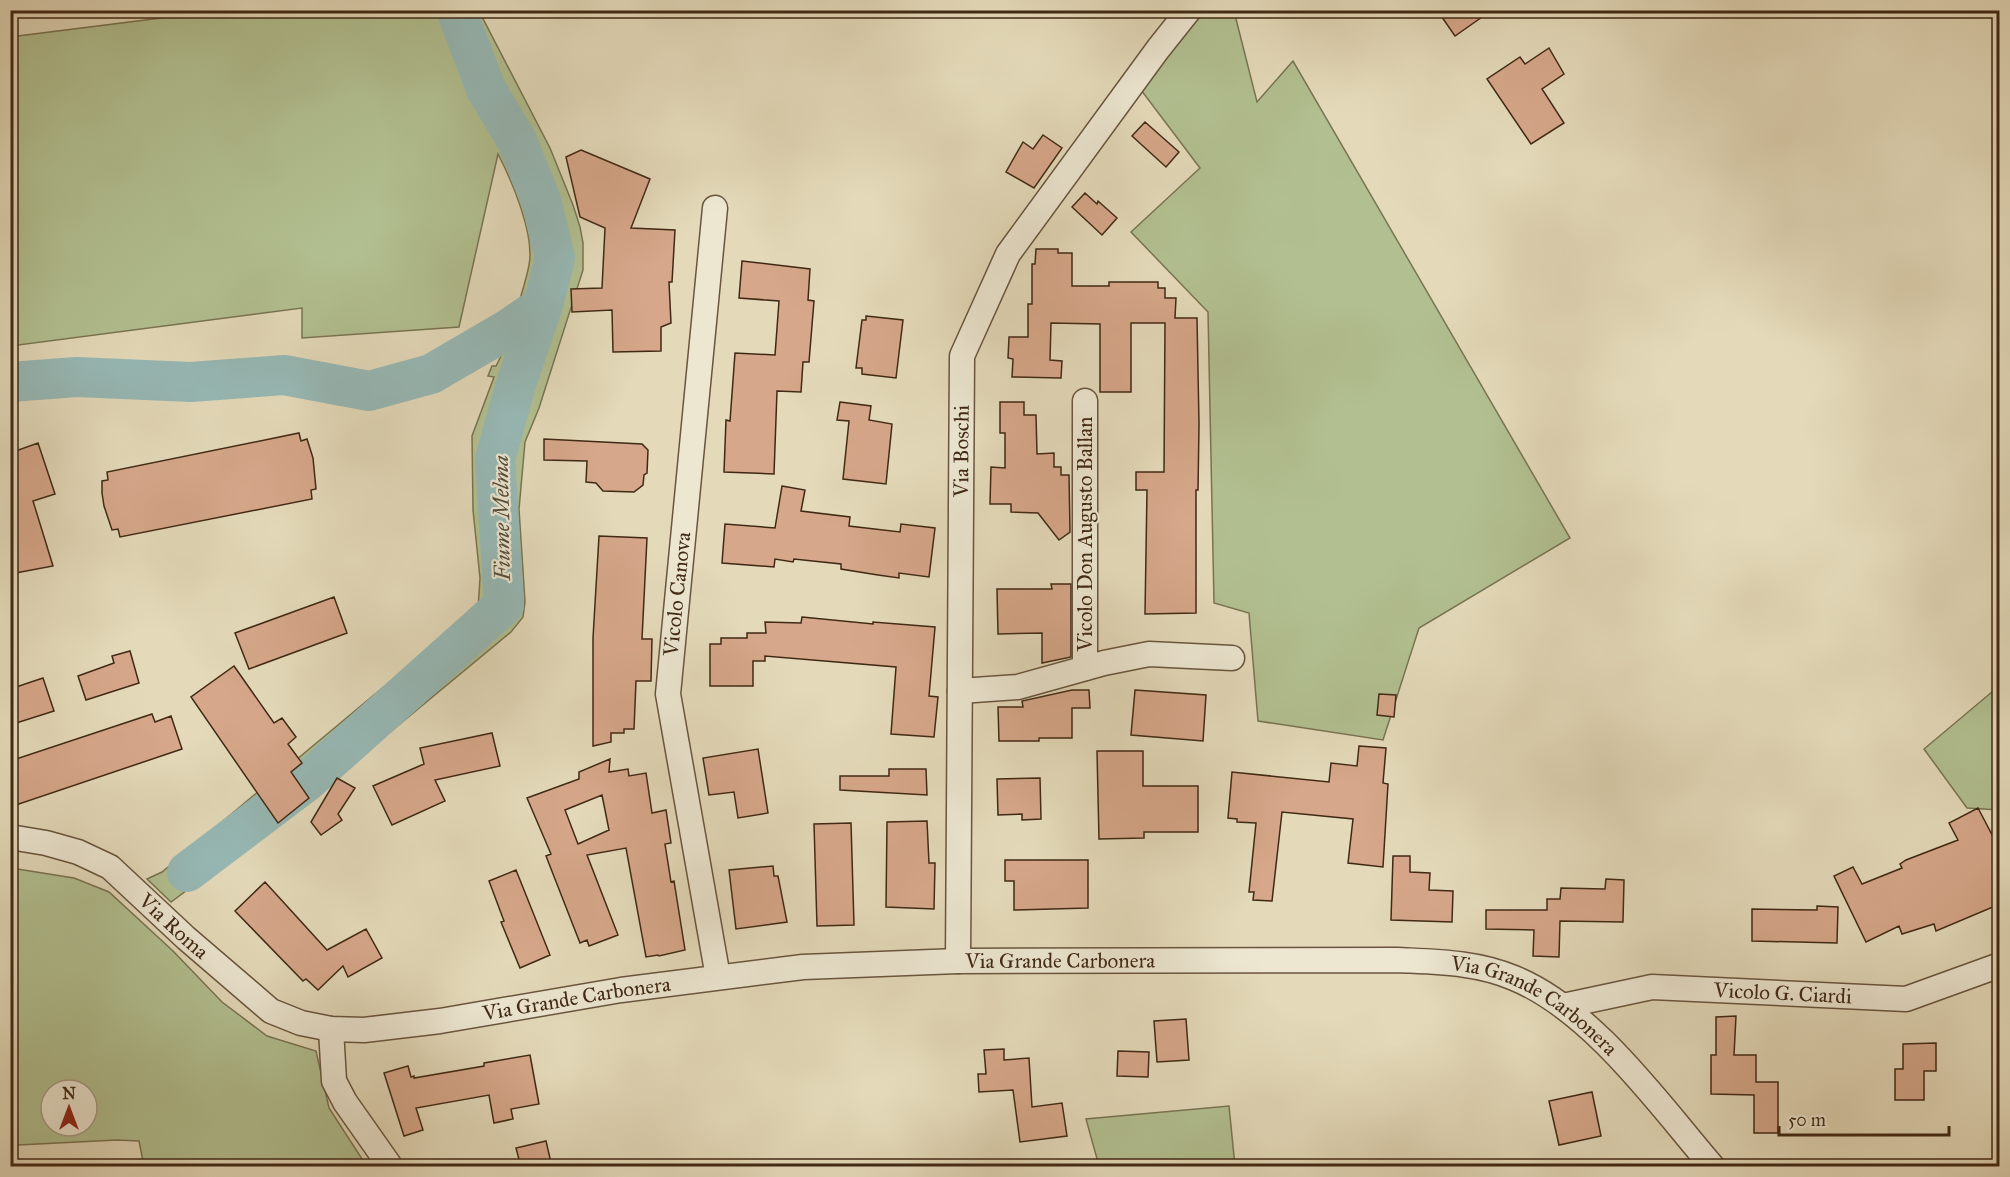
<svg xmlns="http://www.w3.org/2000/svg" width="2010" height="1177" font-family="'IM FELL Great Primer',serif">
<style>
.green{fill:#b2c091;stroke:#797452;stroke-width:1.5;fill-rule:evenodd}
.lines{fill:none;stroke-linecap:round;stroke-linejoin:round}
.river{stroke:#97b9b6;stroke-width:40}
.building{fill:#d6a78a;stroke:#402914;stroke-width:1.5;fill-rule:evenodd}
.street-casing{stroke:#69553e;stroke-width:27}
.street{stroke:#ede7d2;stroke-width:24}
.labels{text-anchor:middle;stroke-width:4.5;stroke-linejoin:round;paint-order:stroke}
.street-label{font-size:21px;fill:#402914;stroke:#ede7d2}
.water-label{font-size:22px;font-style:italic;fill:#564d3c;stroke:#ede7d2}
</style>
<rect width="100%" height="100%" fill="#e4daba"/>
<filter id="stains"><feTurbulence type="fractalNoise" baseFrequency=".00333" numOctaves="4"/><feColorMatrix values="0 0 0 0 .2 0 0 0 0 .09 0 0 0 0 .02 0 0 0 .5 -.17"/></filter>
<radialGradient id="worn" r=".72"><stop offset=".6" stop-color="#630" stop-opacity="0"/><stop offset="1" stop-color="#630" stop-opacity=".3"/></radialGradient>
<path class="green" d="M225 10 479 11 550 148 573 205 580 227 583 243V270L539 408 525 442 519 509 525 602 523 617 511 632 308 800 171 902 147 879 162 872 405 669 466 623 478 609 480 578 473 510 472 436 494 377 488 376 492 366H496L500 358C510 328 523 296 529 265 535 235 512 181 498 154L459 327 302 338V308L11 346 10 37Z
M1192 11H1234L1257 102 1293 61 1570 538 1419 628 1383 740 1258 721 1249 613 1214 603 1208 312 1131 232 1200 168 1138 86Z
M1999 686V810L1967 808 1924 749Z
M11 868 74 878 109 892 173 951 222 1002 267 1036 316 1051 329 1108 362 1159 371 1166H144L139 1141 117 1140 18 1145 11 1150ZM51 1090H87V1126H51Z
M1229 1106 1235 1166H1099L1086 1119Z"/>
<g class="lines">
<path class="river" d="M10 382 77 377 191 382 284 375 369 391 431 374 510 328 543 305
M187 872 306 782 504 605 495 459 516 384 543 305 555 258 541 200 517 141 486 89 456 10"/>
</g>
<path class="building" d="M1437 10H1492L1455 36Z
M1549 48 1564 74 1542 89 1564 123 1531 144 1487 79 1520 57 1525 64Z
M1145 122 1179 152 1166 167 1132 136Z
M1043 135 1062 148 1034 188 1006 172 1023 142 1033 149Z
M581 150 650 179 631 228 675 230 672 282H669L671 323 661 327V351L613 352 612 310 572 312 571 289 602 288 605 228 580 217 566 157Z
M1085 193 1097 204 1098 201 1117 218 1102 235 1072 207Z
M1036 249H1058V253H1072V286H1109V282H1158V288H1165V298H1176L1175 318H1197L1199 424 1198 490H1196V613L1145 614 1147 490H1136V472H1164L1165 323H1131V392H1100V324L1051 323 1050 360 1062 361 1061 378 1012 377 1013 359 1008 358 1009 337H1028V304H1032V264H1035Z
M742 261 810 269 808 300 814 301 809 362H803L801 392 777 391 774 474 724 472 726 420 730 421 735 353 775 355 779 301 739 298Z
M866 316 903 320 896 378 862 374V368H856L862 320H866Z
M840 402 871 406 869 420 892 424 886 484 843 479 849 421 837 420Z
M1000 402H1024V415H1036L1037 454 1054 453V467H1061V475H1069L1070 532 1059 540 1038 513 1011 512V504H990L991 467 1005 468V433H1000Z
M299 433 301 441 307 439 313 458 316 489 311 490 312 499 120 537 118 529 112 530 104 506 102 493V481L108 480 107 472Z
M544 439 642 444 648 450 647 473 644 475 643 485 634 492 603 491 596 483 586 482 587 461 544 460Z
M38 443 55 494 33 501 53 566 10 574V453Z
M782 486 805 490 801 511 850 517 849 526 900 532 901 524 935 528 929 577 899 573V578L878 575 841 569V564L794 559 793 562 775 559 774 567 722 563 725 524 775 528Z
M599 536 647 538 642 639H652L651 681H636L634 729H624V733H611V742L593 746V638Z
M1051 584H1071V657L1042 663V633L998 634 997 589H1052Z
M334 597 347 633 249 669 235 633Z
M802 617 873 624V622L935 627 929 696 938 697 934 737 891 734 896 667 765 656V661H753V686H710V644H721V638H747V633H766L765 622 801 623Z
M130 651 139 683 86 700 78 676 114 663 112 656Z
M234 666 274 723 282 718 296 737 288 744 302 763 291 772 309 798 278 823 191 697Z
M43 678 54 711 10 725V689Z
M1072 690H1089L1090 708H1072V738H1039V741H999L998 707H1023L1022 701Z
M1135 690 1206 695 1203 741 1131 735Z
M1379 694 1396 695 1394 717 1377 715Z
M152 714 155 722 171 716 182 749 10 807V761Z
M492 733 500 766 435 780 445 801 392 825 373 786 424 764 420 748Z
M1359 746 1386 748 1383 783 1388 784 1383 867 1348 863 1353 819 1282 812 1272 901 1253 900 1254 892H1249L1256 823 1237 822V819L1228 818 1232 772 1329 782 1331 763 1357 766Z
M758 749 768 813 738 818 734 792 709 795 703 758Z
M1097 751H1143V786H1198V832H1144V838L1099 839Z
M610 759 609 772 628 769 629 776 646 773 652 813 666 810 671 843 665 844 671 882 674 881 685 950 659 956 658 955 646 957 626 848 587 855 618 935 589 946 587 940 580 943 546 856 551 854 527 798 579 779V772ZM602 795 609 830 578 844 565 810Z
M889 769H926L927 795 840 790V776H889Z
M337 778 355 788 338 814 342 820 321 835 311 822Z
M1040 778 1041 819 1022 820V814L998 815 997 779Z
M1978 808 2000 850V904L1936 931 1934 924 1902 934 1899 926 1866 942 1834 876 1853 867 1862 884 1902 868 1900 864 1906 860 1958 840 1949 823Z
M927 821 929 863H935L934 909 886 907 887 822Z
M851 823 854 925 817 926 814 824Z
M1393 856H1410V872L1430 873 1429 890 1453 891 1452 922 1391 920Z
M1005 860H1088V908L1014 910V881H1005Z
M773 866 774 876H778L787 922 736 929 729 870Z
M516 870 550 955 520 968 501 922 504 921 489 881Z
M1606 879 1624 880 1623 922 1560 921 1559 957 1533 956 1534 930 1486 929V910H1547V899H1560L1561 888 1605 889Z
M265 882 327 950 366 929 382 958 348 977 343 966 318 990 306 979 303 981 235 911Z
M1817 906 1838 907 1837 943 1752 941V909L1817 910Z
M1736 1016 1734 1055H1756V1082H1778V1133H1754V1095L1711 1094V1055H1716V1017Z
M1186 1019 1189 1060 1157 1062 1154 1021Z
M1936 1043V1071H1924V1100H1895V1069H1903V1044Z
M1004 1049V1060L1029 1058 1032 1107 1062 1103 1067 1136 1020 1142 1013 1090 979 1092 978 1074H986L984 1050Z
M1118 1051 1149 1052 1148 1077 1117 1076Z
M530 1055 539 1104 511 1109 513 1119 494 1123 489 1095 416 1108 423 1130 404 1136 384 1073 408 1066 411 1077 414 1076V1078L484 1066V1063Z
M1592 1092 1601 1136 1559 1145 1549 1101Z
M546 1141 552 1167H521L516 1148Z"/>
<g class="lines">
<defs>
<g id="street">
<path d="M715 208 668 694 718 977"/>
<path d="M1085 401V668"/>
<path d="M960 691 1018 687 1104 663 1149 654 1232 658"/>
<path id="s1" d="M10 837 46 843 78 852 110 867 186 938 271 1011 301 1023 331 1029 364 1030 440 1021 621 990 803 967 958 961 1397 960C1437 962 1477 962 1514 978 1592 1010 1658 1103 1712 1166"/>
<path id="s2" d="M958 961 962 356 1008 254 1158 49 1189 10"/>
<path id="s3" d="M1563 1006 1652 987 1906 999 2000 965"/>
<path d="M331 1029 334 1081 345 1102 390 1166"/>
</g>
</defs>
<use href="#street" class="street-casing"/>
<use href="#street" class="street"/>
</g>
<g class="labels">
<g class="street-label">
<text dy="7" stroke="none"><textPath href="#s2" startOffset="510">Via Boschi</textPath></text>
<text transform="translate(1085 534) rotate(-90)" y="7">Vicolo Don Augusto Ballan</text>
<text transform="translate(677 594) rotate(-84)" y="7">Vicolo Canova</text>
<text dy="7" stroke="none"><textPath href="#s1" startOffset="192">Via Roma</textPath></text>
<text dy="7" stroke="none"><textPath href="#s1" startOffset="1118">Via Grande Carbonera</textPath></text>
<text dy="7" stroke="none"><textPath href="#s3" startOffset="222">Vicolo G. Ciardi</textPath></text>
<text dy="7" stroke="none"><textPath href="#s1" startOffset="632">Via Grande Carbonera</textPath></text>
<text dy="7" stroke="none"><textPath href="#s1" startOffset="1604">Via Grande Carbonera</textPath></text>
</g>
<g class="water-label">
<text transform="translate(501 518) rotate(-91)" y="8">Fiume Melma</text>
</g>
</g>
<rect width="2010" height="1177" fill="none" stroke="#e4daba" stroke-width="36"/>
<rect x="12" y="12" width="1986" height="1153" fill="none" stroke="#402914" stroke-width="3"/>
<rect x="18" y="18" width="1974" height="1141" fill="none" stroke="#402914" stroke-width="1.5"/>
<g transform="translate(69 1108)"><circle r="28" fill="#ede7d2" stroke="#a89b86" stroke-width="1.5"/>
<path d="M0-4.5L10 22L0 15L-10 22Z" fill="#8f2418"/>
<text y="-9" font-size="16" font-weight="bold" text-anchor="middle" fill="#402914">N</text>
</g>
<path d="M1779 1126v9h170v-9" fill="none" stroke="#402914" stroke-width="3"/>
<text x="1788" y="1126" font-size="18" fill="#402914" stroke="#ede7d2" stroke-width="4.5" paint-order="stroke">50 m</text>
<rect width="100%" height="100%" filter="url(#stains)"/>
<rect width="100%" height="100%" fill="url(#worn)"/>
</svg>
